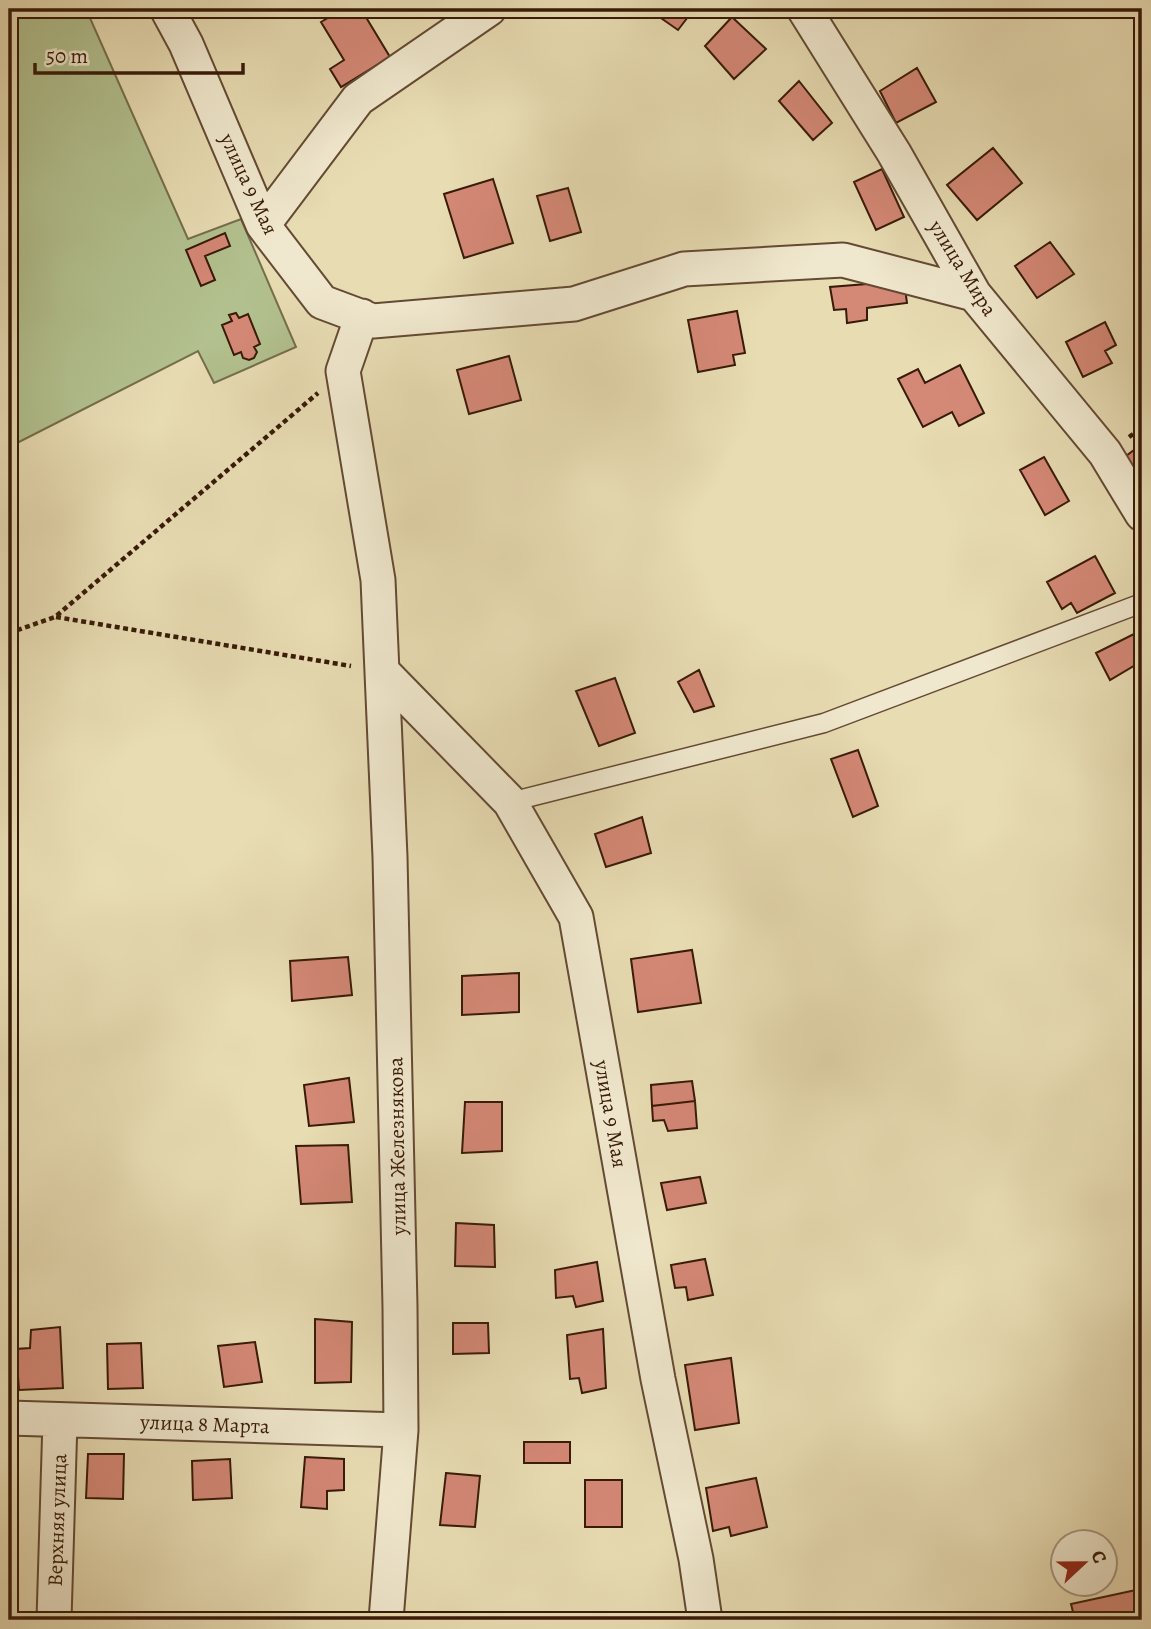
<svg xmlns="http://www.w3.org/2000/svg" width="1151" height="1629" font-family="Alegreya,serif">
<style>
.green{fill:#b2c18f;stroke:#756e4c;stroke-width:2}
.building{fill:#d48876;stroke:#381a08;stroke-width:2}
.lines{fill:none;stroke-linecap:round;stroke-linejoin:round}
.lane-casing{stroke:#644a33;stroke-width:21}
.street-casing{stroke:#644a33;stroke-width:37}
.path{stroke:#381a08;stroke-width:4.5;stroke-dasharray:5 3.5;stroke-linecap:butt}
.lane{stroke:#f0e8ce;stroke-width:18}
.street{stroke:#f0e8ce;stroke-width:33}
.labels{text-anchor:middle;stroke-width:6;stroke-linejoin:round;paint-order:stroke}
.street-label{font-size:21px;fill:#381a08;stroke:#f0e8ce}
</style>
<rect width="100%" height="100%" fill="#e8dcb3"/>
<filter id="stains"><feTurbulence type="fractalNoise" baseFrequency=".00286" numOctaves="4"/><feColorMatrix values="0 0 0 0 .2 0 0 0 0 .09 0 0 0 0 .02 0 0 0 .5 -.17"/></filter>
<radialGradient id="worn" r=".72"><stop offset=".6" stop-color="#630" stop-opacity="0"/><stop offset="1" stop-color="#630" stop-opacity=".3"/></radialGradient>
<path class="green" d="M9 9H86L188 239 241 219 296 347 214 383 198 351 9 447Z"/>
<path class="building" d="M343 9H361L390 57 341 87 330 69 344 60 321 22Z
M648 9H694L678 30Z
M732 17 766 49 734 79 705 46Z
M917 68 936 102 896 123 880 91Z
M799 81 832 123 813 140 779 101Z
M993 148 1022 183 977 220 947 185Z
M882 169 904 217 876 230 854 182Z
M493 179 513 243 464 258 444 194Z
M568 188 581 232 550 241 537 196Z
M225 233 230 246 205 256 215 280 201 286 186 250Z
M1050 242 1074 274 1037 298 1015 266Z
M904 281 907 303 867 308V320L847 323 846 309 834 310 830 287Z
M737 311 745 353 733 355 735 365 698 372 688 320Z
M236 313 239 318 248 314 260 344 254 347 257 352 254 358 249 360 243 358 241 352 234 355 222 325 232 321 229 315Z
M1105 322 1116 345 1105 351 1112 363 1083 377 1066 342Z
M509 356 521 400 469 414 457 370Z
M960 365 984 413 959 426 952 412 923 427 898 379 918 369 925 383Z
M1142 444V480L1126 456Z
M1044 457 1069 501 1045 515 1020 470Z
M1095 556 1115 593 1077 613 1071 603 1062 609 1047 582Z
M1134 634 1142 661 1110 680 1096 653Z
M699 670 714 706 694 712 678 682Z
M615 678 635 733 599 746 576 691Z
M858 750 878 806 853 817 831 759Z
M642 817 651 853 606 867 595 834Z
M692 950 701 1003 638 1012 631 959Z
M348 957 352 995 292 1001 290 961Z
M519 973V1012L462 1015V976Z
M349 1078 354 1122 309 1126 304 1085Z
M692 1081 695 1101 652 1106 651 1085Z
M695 1101 697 1128 668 1131 664 1120 653 1121 652 1106Z
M465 1102H502V1151L462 1153Z
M348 1145 352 1202 301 1204 296 1146Z
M700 1177 706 1203 667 1210 661 1183Z
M456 1223 494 1225 495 1267 455 1266Z
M705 1259 713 1295 688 1300 686 1287 675 1288 671 1265Z
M597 1262 603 1301 576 1307 573 1296 556 1298 555 1270Z
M315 1319 352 1322 351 1382 315 1383Z
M453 1323H488L489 1353 453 1354Z
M60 1327 63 1388 19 1390 16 1349 30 1348 31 1330Z
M603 1329 606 1388 582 1393 579 1378 570 1379 567 1335Z
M255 1342 262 1382 224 1387 218 1346Z
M141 1343 143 1388 108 1389 107 1344Z
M9 1347 16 1349 19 1390 9 1391Z
M731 1358 739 1423 695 1430 685 1365Z
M524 1442H570V1463H524Z
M88 1454H124L123 1499 86 1498Z
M305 1457 344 1459V1490L327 1491V1509L301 1507Z
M230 1459 232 1498 193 1500 192 1461Z
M446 1473 480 1476 475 1527 440 1525Z
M756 1478 767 1527 731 1536 729 1527 713 1531 706 1488Z
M585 1480H622V1527H585Z
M1136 1590 1142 1620H1075L1071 1604Z"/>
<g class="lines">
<defs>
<path id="lane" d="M510 802 824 723 1142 603"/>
<path id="street" d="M167 9 186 44 263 225 322 302 373 321 574 304 684 269 843 260 974 294
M804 9 894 153 974 294 1105 453 1142 514
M263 225 358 99 489 9
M362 316 343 371 378 580 390 857 400 1307 401 1430 386 1620
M382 671 510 802 576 917 658 1379 696 1559 705 1620
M9 1418 401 1430
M54 1620 60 1420"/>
</defs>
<use href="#lane" class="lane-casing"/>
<use href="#street" class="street-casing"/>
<path class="path" d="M1129 437 1142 428
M56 617 351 666
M9 633 55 617 318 393"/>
<use href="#lane" class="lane"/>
<use href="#street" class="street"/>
</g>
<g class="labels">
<g class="street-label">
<text transform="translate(249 184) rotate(65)" y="7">улица 9 Мая</text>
<text transform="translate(963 268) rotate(58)" y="7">улица Мира</text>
<text transform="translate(611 1114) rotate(80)" y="7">улица 9 Мая</text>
<text transform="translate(397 1146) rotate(-91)" y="7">улица Железнякова</text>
<text transform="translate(205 1424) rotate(2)" y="7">улица 8 Марта</text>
<text transform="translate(57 1520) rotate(-88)" y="7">Верхняя улица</text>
</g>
</g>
<rect width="1151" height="1629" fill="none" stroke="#e8dcb3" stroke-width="35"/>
<rect x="10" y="10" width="1130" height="1608" fill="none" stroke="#381a08" stroke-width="3.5"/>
<rect x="18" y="18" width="1116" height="1594" fill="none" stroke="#381a08" stroke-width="2"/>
<g transform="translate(1084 1563) rotate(68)"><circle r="33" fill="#f0e8ce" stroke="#a6967f" stroke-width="2"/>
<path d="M0-5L12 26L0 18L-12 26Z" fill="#8f2418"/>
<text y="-10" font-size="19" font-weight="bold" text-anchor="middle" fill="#381a08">С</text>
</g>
<path d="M35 63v10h208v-10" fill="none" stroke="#381a08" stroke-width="3.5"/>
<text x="46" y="63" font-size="21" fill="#381a08" stroke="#f0e8ce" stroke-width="5" paint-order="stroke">50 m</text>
<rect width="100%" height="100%" filter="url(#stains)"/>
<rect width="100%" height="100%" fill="url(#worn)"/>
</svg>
